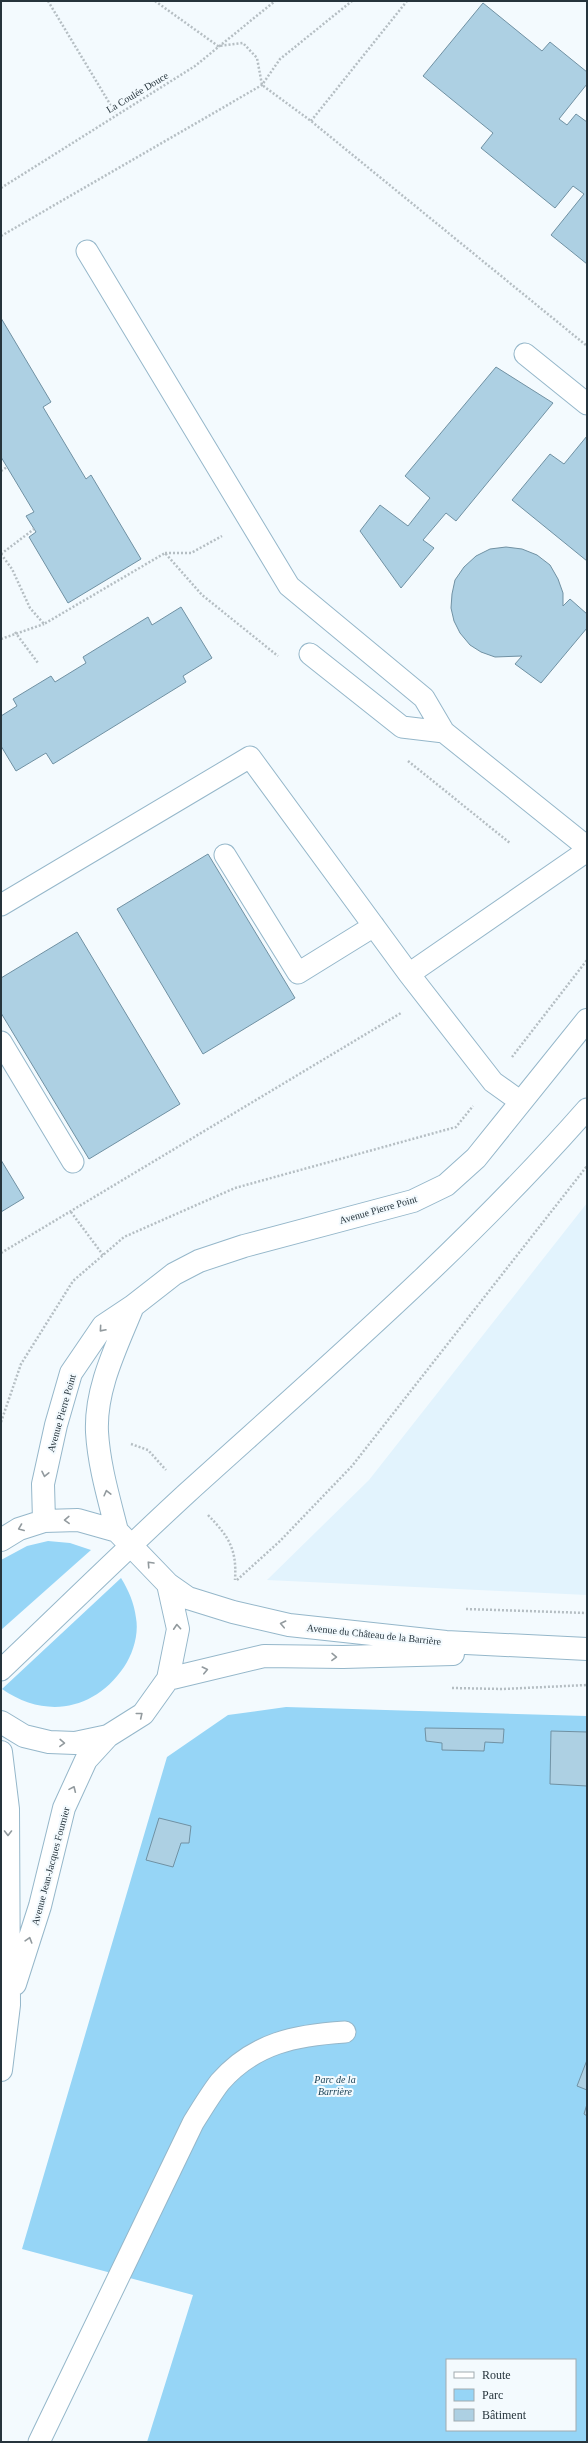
<svg xmlns="http://www.w3.org/2000/svg" width="588" height="2443" font-family="Georgia,serif">
<style>
.built{fill:#e2f3fd}
.green{fill:#96d5f6;fill-rule:evenodd}
.building{fill:#add0e3;stroke:#7091a3}
.lines{fill:none;stroke-linecap:round;stroke-linejoin:round}
.lane-casing{stroke:#95b7ca;stroke-width:23}
.secondary-casing{stroke:#95b7ca;stroke-width:24}
.path{stroke:#b5bec3;stroke-width:2.5;stroke-dasharray:2 2;stroke-linecap:butt}
.lane{stroke:#fff;stroke-width:21}
.secondary{stroke:#fff;stroke-width:22}
.oneway{stroke:#929a9e}
.labels{text-anchor:middle;stroke-width:4;stroke-linejoin:round;paint-order:stroke}
.street-label{font-size:10px;fill:#26343c;stroke:#f3fafe}
.park-label{font-size:10px;font-style:italic;fill:#163e52;stroke:#f3fafe}
</style>
<rect width="100%" height="100%" fill="#f3fafe"/>
<path class="built" d="M587 1203V1595L267 1580 369 1480Z"/>
<path class="green" d="M48 1541 70 1543 91 1550 1 1630V1560L27 1546Z
M121 1578C129 1591 134 1603 136 1618 139 1634 133 1654 124 1667 94 1711 45 1719 2 1689Z
M286 1707 587 1716V2442H147L193 2295 22 2249 167 1757 228 1715ZM447 2360H575V2430H447Z"/>
<path class="building" d="M483 3 542 51 550 42 587 72V84L559 119 567 125 576 114 587 122V264L551 235 584 194 573 186 555 208 481 148 493 133 423 76Z
M1 318 51 402 43 407 86 479 91 475 141 559 68 603 29 537 36 532 26 516 34 512 1 457Z
M496 367 553 403 456 521 446 513 423 540 434 548 401 588 360 531 380 505 408 526 430 498 405 476Z
M587 436V561L512 500 550 454 564 464Z
M506 547 522 549 537 555 550 565 558 579 563 593V606L570 599 587 614V628L541 683 515 664 522 656 495 657 481 652 470 645 460 633 454 621 451 608 452 594 455 580 464 567 476 556 490 549Z
M181 607 212 658 183 676 186 682 53 764 46 753 16 771 1 746V716L17 706 13 699 51 676 55 682 86 663 83 657 148 617 152 625Z
M208 854 295 998 203 1054 117 909Z
M77 932 180 1104 89 1159 1 1013V978Z
M1 1160 24 1198 1 1212Z
M425 1728 504 1729 503 1743 485 1742 484 1751 442 1750V1743L426 1741Z
M551 1731 587 1732V1786L550 1784Z
M159 1818 191 1826 189 1843H181L173 1867 146 1860Z
M587 2060V2090L577 2086Z
M587 2104V2116L584 2114Z"/>
<g class="lines">
<defs>
<path id="lane" d="M87 251 289 586 424 698 444 732 587 847
M525 354 587 404
M310 654 402 727 444 732
M225 855 298 973 374 926
M1 905 250 757 409 974
M1 1042 73 1162
M521 1102 493 1082 409 974 587 851
M1 1670C63 1611 124 1551 187 1493 324 1369 465 1248 587 1109
M39 2442 193 2123C201 2110 210 2095 220 2082 254 2043 296 2035 345 2032"/>
<path id="secondary" d="M44 1521 43 1484 56 1425 71 1373 103 1326 133 1306 174 1274 199 1261 244 1246 413 1201 446 1185 476 1158 587 1020
M117 1531C109 1499 99 1466 97 1432 95 1388 117 1346 133 1306
M1 1540 19 1529 44 1521 78 1520 117 1531 168 1584 178 1629 168 1679 143 1714 108 1736 75 1743 49 1742 24 1736 1 1722
M168 1584 188 1598 233 1612 289 1625 446 1642 587 1649
M168 1679 264 1656 343 1657 453 1654
M1 1752 8 1809 9 2005 1 2070
M15 1984 40 1906 64 1808 86 1760 108 1736"/>
</defs>
<use href="#lane" class="lane-casing"/>
<use href="#secondary" class="secondary-casing"/>
<path class="path" d="M48 1 116 114
M155 1 218 46 243 43 257 58 262 85 311 121 587 346
M311 121 407 1
M1 188 195 66 275 1
M1 236 262 85 280 59 352 1
M1 471 7 467
M165 553H191L222 536
M1 554 12 569 30 608 44 624 165 553 202 595 278 656
M1 554 34 529
M15 632 38 663
M1 639 44 624
M408 761 510 843
M512 1057 587 960
M71 1212 103 1255
M1 1253 401 1013
M1 1422 21 1364 73 1281 124 1237 235 1188 456 1127 473 1106
M131 1444 148 1450 166 1470
M208 1515C229 1537 237 1549 235 1580
M237 1580 280 1541 352 1466 587 1166
M466 1609 587 1613
M452 1688 503 1689 587 1685"/>
<use href="#lane" class="lane"/>
<use href="#secondary" class="secondary"/>
</g>
<defs><path id="oneway-chevron" d="M-2-3.5L2.5 0L-2 3.5" fill="none" stroke-width="1.6" stroke-linecap="round" stroke-linejoin="round"/></defs>
<g class="oneway">
<use href="#oneway-chevron" transform="translate(102 1329) rotate(131)"/>
<use href="#oneway-chevron" transform="translate(45 1474) rotate(102)"/>
<use href="#oneway-chevron" transform="translate(107 1493) rotate(-104)"/>
<use href="#oneway-chevron" transform="translate(67 1520) rotate(178)"/>
<use href="#oneway-chevron" transform="translate(21 1528) rotate(158)"/>
<use href="#oneway-chevron" transform="translate(150 1564) rotate(-133)"/>
<use href="#oneway-chevron" transform="translate(283 1624) rotate(-168)"/>
<use href="#oneway-chevron" transform="translate(177 1627) rotate(-94)"/>
<use href="#oneway-chevron" transform="translate(334 1657) rotate(1)"/>
<use href="#oneway-chevron" transform="translate(205 1670) rotate(-13)"/>
<use href="#oneway-chevron" transform="translate(140 1715) rotate(-39)"/>
<use href="#oneway-chevron" transform="translate(62 1743) rotate(2)"/>
<use href="#oneway-chevron" transform="translate(73 1789) rotate(-66)"/>
<use href="#oneway-chevron" transform="translate(8 1833) rotate(90)"/>
<use href="#oneway-chevron" transform="translate(29 1940) rotate(-73)"/>
</g>
<g class="labels">
<g class="street-label">
<text transform="translate(137 92) rotate(-31)" y="4">La Coulée Douce</text>
<text transform="translate(378 1209) rotate(-16)" y="4">Avenue Pierre Point</text>
<text transform="translate(61 1413) rotate(-74)" y="4">Avenue Pierre Point</text>
<text transform="translate(374 1634) rotate(6)" y="4">Avenue du Château de la Barrière</text>
<text transform="translate(50 1866) rotate(-75)" y="4">Avenue Jean-Jacques Fournier</text>
</g>
<g class="park-label">
<text x="335" y="2083">Parc de la<tspan x="335" dy="12">Barrière</tspan></text>
</g>
</g>
<rect width="588" height="2443" fill="none" stroke="#26343c" stroke-width="4"/>
<rect x="446" y="2359" width="130" height="72" fill="#f3fafe" stroke="#a1abb0"/>
<rect x="454" y="2372" width="20" height="6" fill="#ffffff" stroke="#a1abb0"/>
<text x="482" y="2379" font-size="12" fill="#26343c">Route</text>
<rect x="454" y="2389" width="20" height="12" fill="#96d5f6" stroke="#a1abb0"/>
<text x="482" y="2399" font-size="12" fill="#26343c">Parc</text>
<rect x="454" y="2409" width="20" height="12" fill="#add0e3" stroke="#a1abb0"/>
<text x="482" y="2419" font-size="12" fill="#26343c">Bâtiment</text>
</svg>
